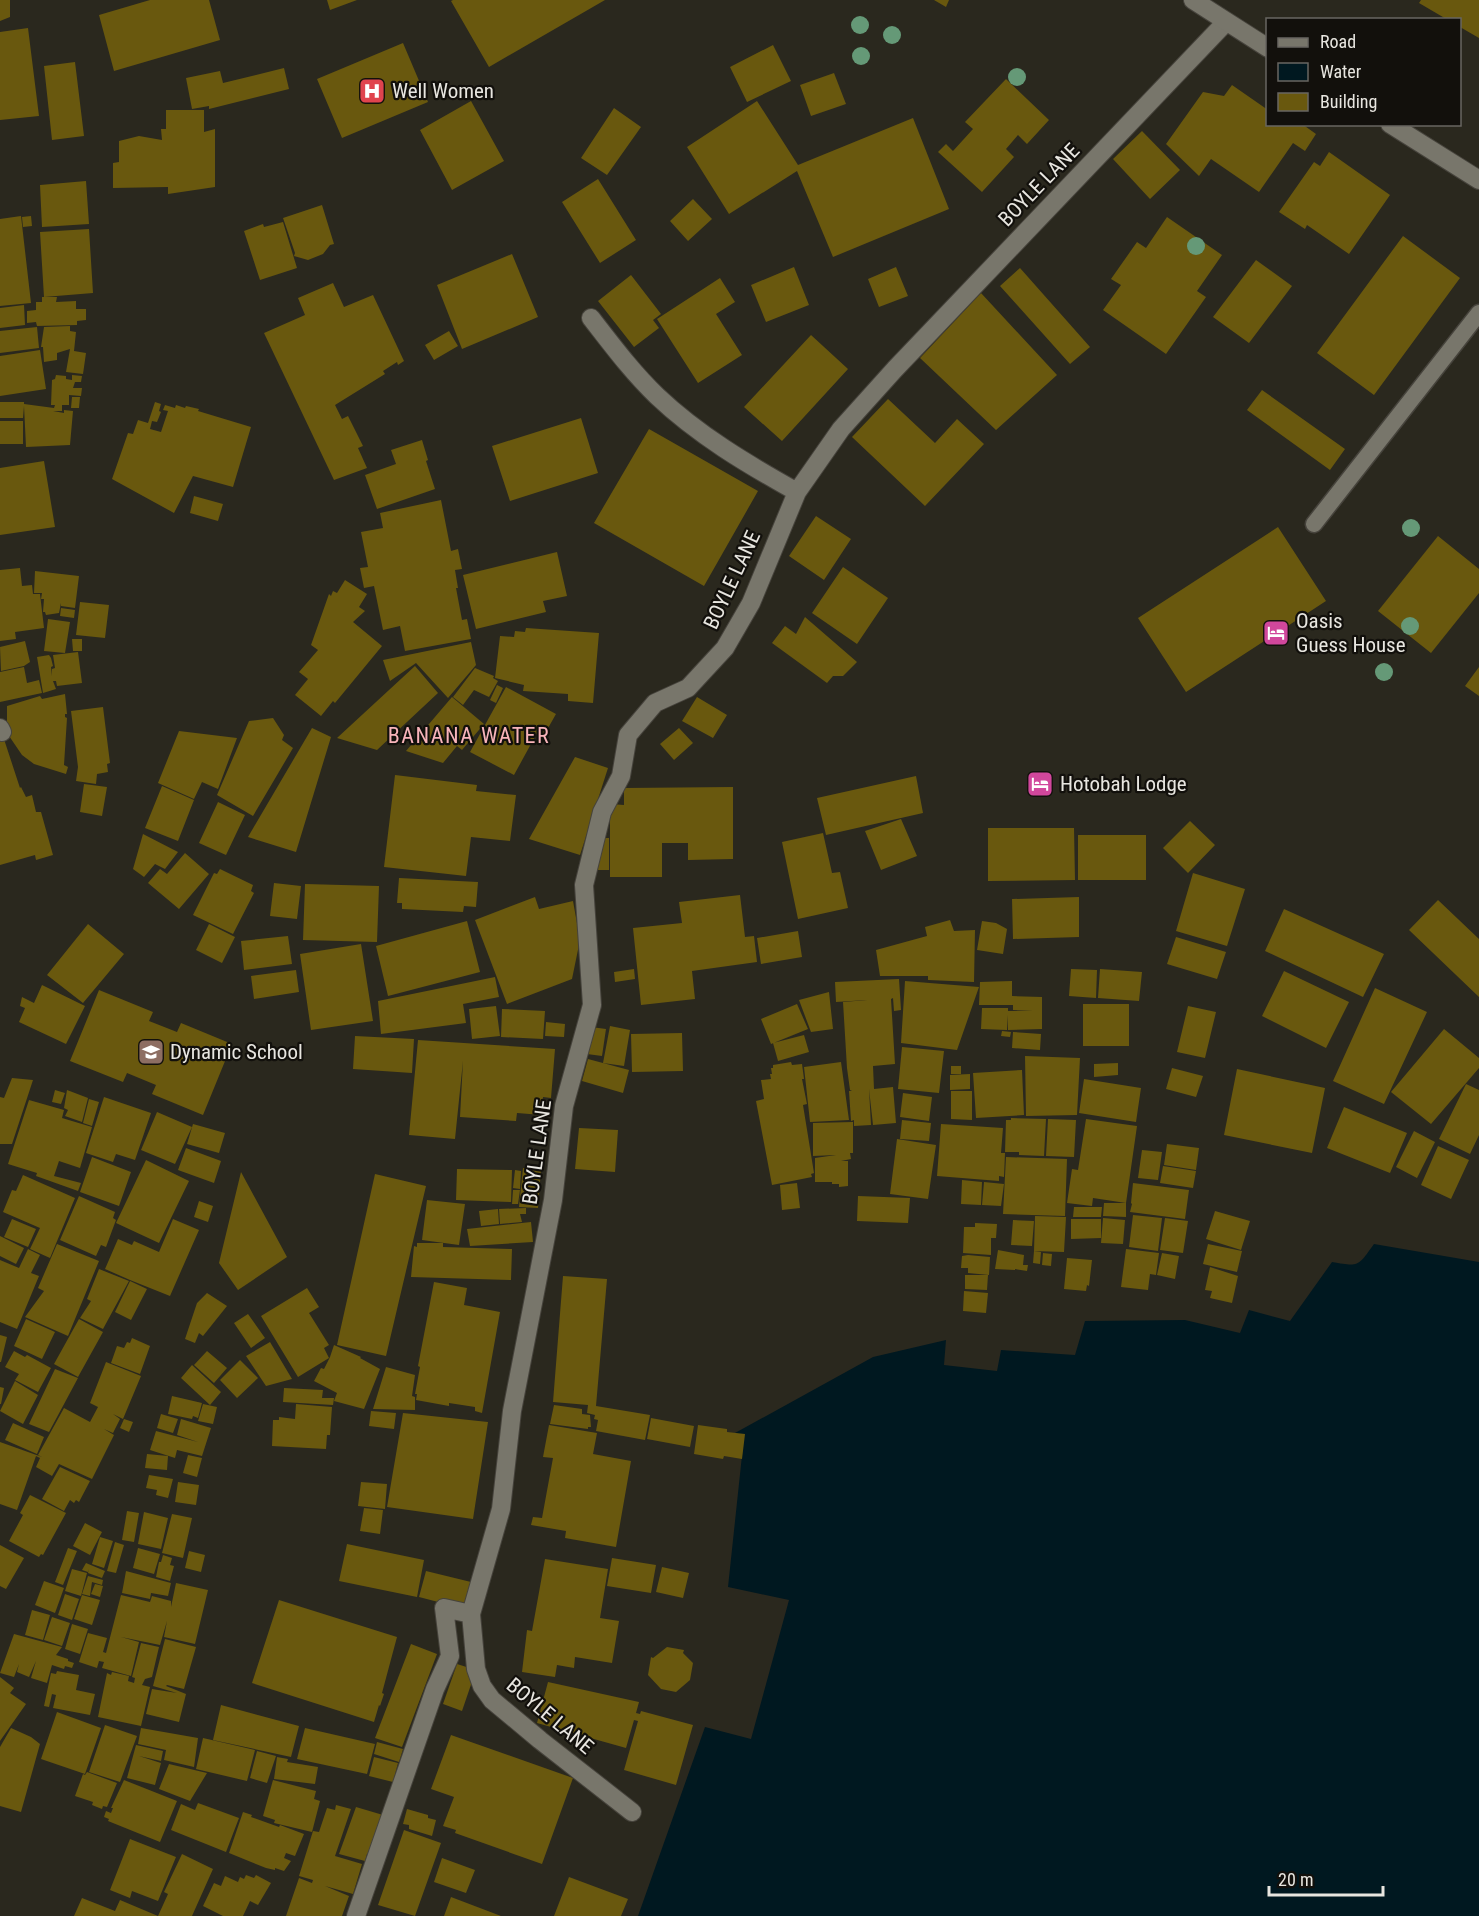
<svg xmlns="http://www.w3.org/2000/svg" width="1479" height="1916" font-family="'Roboto Condensed',sans-serif">
<style>
.water{fill:#001820}
.building{fill:#69580e}
.lines{fill:none;stroke-linecap:round;stroke-linejoin:round}
.service-casing{stroke:#46433c;stroke-width:19}
.minor-casing{stroke:#46433c;stroke-width:20}
.tertiary-casing{stroke:#46433c;stroke-width:20}
.service{stroke:#78766b;stroke-width:16}
.minor{stroke:#78766b;stroke-width:18}
.tertiary{stroke:#78766b;stroke-width:18}
.tree{fill:#659977}
.labels{text-anchor:middle;stroke-width:4.5;stroke-linejoin:round;paint-order:stroke}
.poi-label{font-size:21px;fill:#e8e6e0;stroke:#12100c;text-anchor:start}
.street-label{font-size:21px;fill:#e8e6e0;stroke:#12100c}
.neighbourhood-label{font-size:22px;letter-spacing:1.5px;fill:#f8b4ba;stroke:#12100c}
</style>
<rect width="100%" height="100%" fill="#2a281e"/>
<path class="water" d="M1374 1244 1479 1262V1916H638L705 1727 751 1739 789 1600 728 1587 743 1446 735 1433 873 1357 946 1340 944 1365 997 1371 1001 1350 1075 1355 1085 1321 1185 1320 1240 1333 1249 1310 1290 1321 1332 1262C1360 1267 1358 1266 1374 1244Z"/>
<path class="building" d="M0 0H10V17L0 21Z
M150 0H209L220 40 114 71 99 15Z
M327 0H357L330 10Z
M453 0H605L489 67 451 1Z
M934 0H949L946 7Z
M1421 0H1479V38L1460 27V20H1448L1419 3Z
M28 28 39 116 0 120V32Z
M403 43 428 102 342 138 317 79Z
M773 45 791 81 747 102 730 67Z
M75 62 84 136 52 140 44 66Z
M284 68 289 89 209 109V106L192 109 186 78 220 71 223 83Z
M834 73 846 104 811 116 800 85Z
M1006 79 1049 120 1027 144 1018 135 1006 149 1014 157 982 192 938 152 946 144 953 151 973 129 965 122Z
M1232 85 1268 110V124H1302L1316 134 1305 151 1293 143 1259 192 1211 159 1199 176 1166 144 1203 92 1224 96Z
M471 101 504 161 452 190 420 130Z
M757 101 798 165 913 118 949 209 833 257 797 171 729 214 687 147Z
M614 108 641 127 607 175 581 158Z
M166 110H204V132L215 129V187L168 194V187L113 188V163L119 162V141L139 136 162 140 161 129H166Z
M1142 131 1180 170 1150 199 1113 159Z
M1329 152 1390 195 1349 254 1307 225 1305 229 1279 212 1314 162 1320 166Z
M598 179 636 240 600 263 562 202Z
M86 181 89 224 42 227 40 185Z
M693 199 712 219 688 241 670 221Z
M322 205 334 244 330 245 323 254 308 260 294 256 295 253 283 218Z
M21 216 31 303 0 306V219Z
M31 216 32 226 23 227 22 217Z
M1167 217 1222 255 1197 291 1206 297 1166 354 1103 310 1121 285 1111 279 1137 242 1146 248Z
M283 222 297 268 260 280 244 231 263 224 264 227Z
M89 229 93 293 44 297 40 232Z
M1403 236 1460 278 1374 395 1317 353Z
M512 254 538 317 462 349 437 285Z
M1256 260 1292 286 1249 343 1213 317Z
M794 267 809 305 766 322 751 285Z
M896 267 908 296 879 307 868 279Z
M1020 268 1090 347 1070 364 1000 286Z
M631 275 661 314 653 320 659 328 634 347 598 301Z
M720 278 735 302 716 314 742 355 698 383 657 319Z
M333 283 344 307 373 295 404 361 398 365 397 362 383 371 385 374 335 405 342 419 348 416 363 446 358 448 367 468 334 480 264 333 305 315 298 298Z
M981 293 1057 375 996 430 920 358Z
M42 297H57L56 302 76 301V309H86V320L77 321V325L37 326 36 322 27 323V311L36 310V302H42Z
M24 305 25 325 0 328V308Z
M70 326V331L76 332 74 351 86 353 83 374 66 372 70 349 57 353V360L44 362 43 347H41L44 327Z
M37 327 39 348 0 353V331Z
M449 331 458 346 434 360 425 345Z
M811 335 848 369 782 441 744 407Z
M40 350 46 389 0 396V356Z
M56 375 66 376V379L72 380V375L82 376 81 382H75L73 388H82L81 396 69 395V405H62V411H53L64 413V410L73 411 70 445 26 447 24 406 23 418H0V402H24V404L54 408 55 405H51L52 380 55 379Z
M1262 390 1345 449 1330 470 1247 410Z
M72 397H80L79 408H71Z
M888 399 935 443 957 419 984 444 925 506 852 437Z
M155 402 161 404 159 411 161 412 157 422 152 421 150 429 161 432 168 411 163 410 165 405 175 408 176 405 185 408 186 406 199 409 198 411 251 427 233 487 193 476 174 513 112 479 128 433 133 434 138 420 148 423Z
M581 418 598 473 510 501 492 446Z
M0 421H23V444H0Z
M649 429 758 491 704 586 594 523Z
M422 440 428 460 426 461 435 489 377 509 365 475 396 464 391 450Z
M44 461 55 527 0 535V468Z
M194 496 223 504 218 521 190 513Z
M441 500 451 551 458 549 462 569 455 570 458 588H456L462 620 467 619 471 639 405 651 400 626 383 630 374 586 364 588 360 568 368 567 361 532 383 528 380 513Z
M816 516 851 539 824 580 789 556Z
M1278 527 1326 601 1186 692 1138 618Z
M1438 536 1479 569V593L1431 653 1378 611Z
M557 552 567 596 543 601 546 612 476 629 463 575Z
M843 567 888 598 857 644 812 613Z
M20 568 22 586 32 585 33 594H40L44 628 15 632 16 639 0 641V570Z
M35 571 79 576 75 608 61 606V603L59 613 46 615 45 612H43L44 599H41L42 593H34Z
M345 580 367 594 359 607 365 611 353 622 382 646 335 703 333 701 321 716 295 695 308 679 299 672 318 650 311 645 329 594 331 596 333 591 337 593Z
M80 602 109 605 105 638 76 635Z
M61 608 75 610 74 618 60 616Z
M805 617 857 662 843 676H833L827 683 772 643 785 626 796 634Z
M48 619 70 622 65 653 44 651Z
M526 628 599 633 593 703 568 701V694L523 691 524 685 495 678 500 636 514 637 515 631 525 632Z
M72 639H82V651H73Z
M25 641 30 662 24 666 1 671 0 647Z
M471 642 476 665 448 698 416 663 390 681 383 660Z
M78 652 82 683 57 686 56 681H53L56 689 43 693 37 657 49 655 51 658 53 666 51 667 52 676V669L55 668 53 655Z
M415 666 438 693 377 750 337 738Z
M24 667 27 683 39 680 42 693 0 702V672Z
M1479 667V696L1465 686Z
M475 668 494 676 493 678 498 681 489 697 474 690 463 705 453 697Z
M497 685 503 688 496 703 490 700Z
M506 687 556 714 543 737 537 733 514 775 470 752Z
M65 694 67 714H65V717L67 718 64 765 68 767 66 774 34 764 22 755 7 733V706L40 696 42 699Z
M452 697 484 724 462 750 457 746 443 763 406 751Z
M697 697 727 715 713 738 682 721Z
M103 707 110 763 107 764 108 772 97 774 96 784 76 781 78 767 71 711Z
M273 718 284 735 282 740 293 748 253 816 217 795 249 721Z
M312 728 331 737 296 852 248 837Z
M679 728 693 743 674 760 660 744Z
M179 731 237 738 218 789 202 782 194 799 158 783Z
M2 733 20 788 21 787 26 797 32 795 36 812H41L53 855 36 860 35 855 0 865V734Z
M575 757 608 768 580 855 529 839Z
M395 775 477 785 476 791 516 795 510 841 471 837 466 876 384 867Z
M916 776 923 813 826 835 817 798Z
M84 784 107 787 102 816 80 812Z
M162 786 194 800 178 841 145 828Z
M733 787V859L688 860V843H662V877H610V804L624 805V788Z
M218 802 245 815 226 855 199 843Z
M901 819 917 856 881 870 865 831Z
M1190 821 1215 845 1188 873 1163 848Z
M988 828H1074L1075 880 988 881Z
M823 833 832 873 840 872 848 908 798 919 782 842Z
M143 834 178 852 165 869 155 864 144 877 133 869Z
M1078 835H1146V880H1078Z
M596 838H609V870H596Z
M185 853 209 874 179 909 148 883 160 869 167 874Z
M220 869 253 885 251 891 254 893 233 934 193 915 214 873 217 874Z
M1193 873 1245 889 1227 946 1176 931Z
M399 878 478 882 476 907 464 906 463 912 402 909V903H397Z
M274 883 301 886 297 919 270 916Z
M305 884 379 886 377 942 303 940Z
M740 895 745 937 754 936 757 962 692 971 695 999 641 1005 633 928 682 923 679 902Z
M535 897 539 909 573 901 580 940 572 979 507 1004 475 920Z
M1079 897V937L1013 939 1012 899Z
M1438 900 1479 939V997L1409 930Z
M1284 909 1384 954 1363 997 1265 951Z
M950 920 954 931 975 930 974 982 928 980V976H880L876 950 927 936 925 927Z
M467 921 480 972 388 996 376 946Z
M982 921 996 923 1007 929 1003 954 977 950Z
M88 924 124 954 83 1003 47 975Z
M209 924 235 937 222 963 196 950Z
M798 931 802 957 761 964 757 938Z
M288 936 292 964 244 970 241 941Z
M1176 937 1226 952 1217 979 1167 964Z
M361 944 373 1021 311 1030 300 954Z
M634 969 635 979 615 982 614 972Z
M1071 969 1097 970 1096 998 1069 996Z
M1100 969 1142 972 1139 1001 1098 998Z
M296 970 299 992 254 999 251 976Z
M1284 971 1349 1002 1326 1048 1262 1016Z
M495 977 499 997 463 1004 466 1023 381 1034 378 1001Z
M899 979 901 1010 894 1011 893 998 891 999 895 1064 873 1066 874 1089 893 1087 896 1123 873 1125 869 1089 871 1125 854 1126V1120L851 1121 849 1091H852L850 1090 847 1068 843 1002 867 1000 836 1002 835 982Z
M905 981 979 987 957 1050 901 1043Z
M1012 981V996L1042 997V1029L1008 1030V1015L1007 1030 981 1029 982 1008H1008V1011H1033L1013 1010V1005H979L980 982Z
M42 985 85 1006 66 1044 19 1022 25 1008 20 1006 22 997 34 1003Z
M1375 988 1427 1012 1384 1104 1333 1081Z
M99 990 153 1012 149 1021 177 1032 181 1023 232 1044 203 1115 152 1094 156 1085 127 1073 123 1082 70 1061Z
M829 992 833 1029 811 1032 799 1000Z
M797 1004 808 1029 771 1044 761 1019Z
M1083 1004H1129V1046H1083Z
M496 1006 500 1036 472 1039 469 1009Z
M1188 1006 1216 1012 1205 1058 1177 1052Z
M502 1009 545 1011 543 1039 501 1037Z
M546 1022 565 1024 564 1037 545 1036Z
M610 1026 630 1030 624 1066 603 1063Z
M591 1027 606 1029 602 1056 587 1054Z
M1444 1029 1479 1058V1068L1431 1124 1391 1092Z
M1002 1031 1011 1032 1010 1037 1001 1036Z
M1013 1032 1041 1034 1040 1050 1012 1048Z
M682 1033 683 1071 632 1072 631 1034Z
M804 1035 809 1052 778 1061 773 1043Z
M355 1036 414 1039 412 1073 353 1069Z
M418 1040 555 1049 551 1098 543 1097 542 1115 517 1113 516 1121 460 1117 463 1061 455 1139 409 1135Z
M902 1047 944 1051 939 1093 898 1089Z
M1025 1056 1080 1058 1077 1115 1026 1116Z
M588 1059 629 1070 623 1093 582 1081Z
M791 1062 792 1065 802 1064 804 1079H802L807 1104 803 1105 814 1173 811 1174 812 1177 772 1185 756 1101 764 1099 761 1080 771 1079 770 1074H772L771 1068H773V1065Z
M841 1062 849 1120 810 1122 804 1067Z
M1118 1063V1075L1094 1077V1064Z
M951 1066H961V1074H951Z
M1172 1068 1203 1076 1196 1097 1166 1089Z
M1237 1069 1325 1088 1312 1153 1224 1135Z
M1022 1070 1024 1115 976 1118 973 1073Z
M970 1074V1089L950 1090V1075Z
M12 1078 33 1080 12 1144H0V1097L4 1098Z
M1084 1079 1141 1088 1136 1122 1079 1113Z
M1466 1084 1479 1090V1135L1470 1154 1439 1139Z
M55 1090 65 1093 61 1104 52 1102Z
M67 1090 88 1098 82 1122 65 1116 68 1110 64 1108Z
M951 1091H972V1120L951 1119Z
M903 1093 932 1097 929 1121 900 1117Z
M104 1097 151 1113 135 1160 116 1154 113 1162 86 1153Z
M89 1099 99 1102 92 1126 83 1123Z
M29 1100 64 1110 62 1118 92 1127 80 1168 59 1161 54 1176 81 1183 78 1191 36 1176 37 1173 8 1164Z
M1344 1107 1407 1133 1390 1173 1327 1148Z
M157 1112 192 1127 175 1164 141 1150Z
M1011 1118 1046 1119 1044 1156 1019 1155V1152H1005L1006 1120H1011Z
M1048 1119 1076 1120 1074 1157 1046 1156Z
M1086 1119 1137 1126 1126 1203 1093 1198 1092 1206 1067 1203 1072 1169 1078 1170Z
M902 1120 931 1123 929 1141 900 1139Z
M853 1122V1153H850L851 1159 841 1161H848V1186L839 1187V1184H832V1182H815V1158L836 1155 813 1156V1123Z
M193 1124 225 1133 219 1153 187 1144Z
M941 1124 1003 1128 1001 1153H1005L1004 1177 999 1176V1181L937 1176Z
M579 1128 618 1130 615 1172 575 1169Z
M1414 1131 1435 1142 1417 1178 1396 1167Z
M897 1139 936 1145 928 1199 890 1194Z
M1167 1144 1199 1148 1196 1170 1164 1165Z
M1438 1146 1469 1160 1451 1199 1421 1185Z
M186 1148 221 1161 214 1183 178 1170Z
M1142 1150 1162 1152 1158 1180 1138 1178Z
M92 1157 131 1172 119 1206 80 1192Z
M1006 1157 1067 1159 1065 1216 1003 1214Z
M146 1160 189 1181 159 1243 116 1223Z
M1163 1166 1196 1171 1193 1188 1160 1183Z
M523 1168 541 1169 538 1208 519 1207Z
M457 1169 512 1170 511 1202 456 1200Z
M515 1170 521 1171 520 1189 513 1188Z
M241 1172 287 1257 238 1290 219 1263Z
M375 1174 426 1186 386 1356 337 1345Z
M23 1175 75 1198 50 1258 30 1249 40 1228 3 1212 12 1190 16 1191Z
M962 1180 982 1182 981 1205 961 1204Z
M984 1182 1004 1184 1001 1206 982 1205Z
M797 1183 800 1208 782 1210 780 1185Z
M1133 1183 1189 1190 1185 1219 1130 1212 1132 1204 1131 1203Z
M513 1190H520L518 1204H512Z
M79 1196 115 1212 113 1218 116 1220 106 1247 101 1245 96 1256 60 1240Z
M858 1196 910 1198 908 1223 857 1221Z
M427 1200 465 1204 459 1245 422 1240Z
M199 1201 213 1206 208 1222 194 1217Z
M1104 1203H1126V1217L1103 1216Z
M1074 1207H1102L1101 1217H1073Z
M526 1208V1214H520L522 1222 500 1224 499 1209Z
M498 1209 499 1224 481 1226 479 1211Z
M1215 1211 1250 1221 1241 1250 1206 1239Z
M1133 1215 1162 1218 1158 1251 1129 1247Z
M1035 1216 1066 1217 1064 1252 1034 1251Z
M1103 1218 1125 1220 1123 1244 1101 1243Z
M1165 1218 1188 1221 1183 1253 1160 1250Z
M12 1219 36 1229 28 1247 4 1237Z
M173 1219 199 1230 170 1296 130 1280 131 1277 130 1280 105 1269 118 1239 132 1245 134 1241 159 1252Z
M1071 1219H1101V1238L1071 1239Z
M1013 1220 1034 1221 1032 1246 1011 1245Z
M531 1222 533 1242 470 1246 467 1229Z
M975 1223 997 1224 996 1238H991V1255L963 1253 964 1227H975Z
M0 1236 24 1248 16 1264 0 1256Z
M417 1243H443V1247L512 1249 511 1280 411 1277 414 1246 417 1247Z
M57 1244 99 1261 68 1336 25 1317 44 1291 38 1288Z
M1208 1244 1242 1251 1237 1272 1203 1264Z
M28 1249 40 1255 31 1273 39 1276 17 1329 0 1322V1260L19 1268Z
M1126 1249 1159 1253 1156 1275 1150 1274 1148 1290 1121 1287Z
M998 1250 1024 1255 1023 1265H1028L1027 1271 1015 1269V1270L995 1269Z
M1034 1251 1041 1252 1040 1264 1033 1263Z
M1043 1253 1052 1254 1051 1266 1042 1265Z
M1162 1253 1179 1256 1175 1279 1157 1275Z
M968 1255 990 1257 989 1275 968 1273V1268H961L962 1256Z
M1067 1258 1092 1260 1089 1286 1087 1285 1086 1291 1064 1289Z
M1210 1267 1238 1276 1232 1303 1210 1298 1212 1291 1205 1290Z
M99 1269 129 1281 103 1329 80 1318 91 1301 87 1299Z
M965 1275H988L987 1290 965 1289Z
M563 1276 607 1279 596 1406 650 1415 645 1440 596 1431 598 1420 594 1419 595 1415 587 1413 588 1405 553 1402Z
M130 1281 147 1289 131 1320 115 1312Z
M434 1282 467 1288 464 1305 500 1312 482 1413 475 1411V1407L449 1403V1406L416 1400 417 1394H415L420 1367 418 1366Z
M307 1288 319 1307 309 1313 329 1345 324 1348 329 1358 298 1377 261 1316Z
M964 1291 988 1293 986 1313 963 1311Z
M207 1293 227 1306 203 1336 199 1333 195 1343 185 1339 197 1303Z
M248 1314 265 1338 251 1348 234 1323Z
M26 1319 55 1332 42 1359 14 1346Z
M79 1319 103 1332 78 1377 54 1364Z
M0 1335 7 1337 1 1362H0Z
M132 1338 150 1346 140 1374 111 1363 117 1346 124 1348 127 1342 130 1343Z
M270 1342 292 1379 266 1386 246 1356Z
M334 1345 361 1357 360 1358 380 1369 364 1409 334 1401 337 1393 314 1381 321 1368 324 1369 330 1357Z
M14 1351 25 1357 27 1355 51 1368 38 1392 15 1380 19 1374 5 1367Z
M207 1351 227 1368 214 1383 194 1365Z
M240 1360 258 1378 237 1398 220 1380Z
M106 1362 141 1376 123 1419 113 1414 120 1419 113 1433 104 1429 114 1435 92 1479 59 1464 52 1476 36 1467 40 1458 36 1456 17 1510 0 1504V1442L42 1457 38 1455 64 1408 90 1422 98 1407 90 1403Z
M192 1365 221 1392 210 1405 181 1378Z
M386 1367 415 1375 412 1396 415 1397V1410L373 1409Z
M55 1369 78 1378 49 1432 29 1424Z
M15 1381 38 1395 23 1424 0 1411Z
M0 1387 4 1388 1 1404H0Z
M284 1388 323 1390 322 1398H334L333 1405 283 1402Z
M172 1396 202 1403 198 1418 193 1416 192 1419 168 1414Z
M203 1404 217 1407 213 1424 198 1421Z
M296 1404 332 1407 330 1435H327L326 1449 272 1446 273 1420H279V1417L295 1419Z
M554 1405 582 1409V1414L590 1415 591 1427H588V1429L550 1424Z
M371 1411 396 1413 394 1429 369 1426Z
M403 1413 488 1422 473 1519 387 1507Z
M161 1414 178 1419 173 1433 157 1428Z
M651 1418 694 1426 690 1447 647 1439Z
M124 1419 133 1422 129 1432 120 1428Z
M181 1419 211 1428 202 1456 177 1450 175 1458 150 1450 156 1431 198 1442 177 1435Z
M13 1423 44 1437 37 1454 5 1440Z
M549 1425 597 1433 593 1454 631 1461 616 1547 565 1538 566 1531 531 1525 533 1517 542 1518 553 1458 543 1457Z
M698 1425 727 1429V1432L745 1434 742 1459 724 1456 723 1459 694 1454Z
M147 1454 168 1456 167 1470 145 1468Z
M188 1455 202 1458 197 1477 183 1473Z
M60 1467 90 1481 79 1502 76 1500 74 1503 70 1500 64 1511 42 1499Z
M149 1475 173 1479 168 1498 156 1495 157 1490 146 1488Z
M178 1482 199 1485 196 1505 175 1502Z
M361 1482 387 1484 385 1509 358 1506Z
M30 1495 66 1513 43 1555 41 1554 39 1557 9 1541 23 1515 20 1513Z
M364 1508 383 1510 380 1534 360 1531Z
M127 1511 139 1513 134 1542 122 1540Z
M144 1512 168 1518 161 1549 138 1544Z
M172 1514 192 1518 183 1558 162 1553Z
M85 1523 102 1532 90 1555 73 1546Z
M100 1537 113 1541 104 1568 92 1564Z
M115 1542 124 1545 116 1573 107 1571Z
M347 1544 424 1560 417 1597 339 1581Z
M0 1545 24 1558 6 1589 0 1586Z
M68 1548 77 1551 63 1585 55 1582Z
M138 1548 160 1554 154 1574 133 1568Z
M189 1551 205 1555 201 1572 185 1568Z
M163 1555 172 1558 170 1565 174 1566 170 1581 156 1577 159 1562H161Z
M612 1558 656 1565 651 1593 607 1586Z
M545 1559 608 1569 600 1618 619 1621 612 1663 575 1657 574 1668 557 1665 555 1677 522 1672 527 1630 532 1631Z
M86 1563 105 1571 102 1578 88 1573 89 1569 88 1572 82 1570Z
M662 1567 689 1573 683 1598 656 1592Z
M72 1569 87 1573 81 1596 65 1591Z
M126 1571 171 1583 168 1596 151 1593 150 1599 122 1593Z
M426 1571 471 1582 465 1609 419 1597Z
M88 1576 103 1580 102 1585 92 1582 90 1596 82 1594Z
M44 1581 64 1588 55 1613 35 1605Z
M176 1583 208 1590 195 1644 164 1637 167 1621 160 1645 121 1637 139 1642 131 1676 102 1668 104 1662 99 1661 97 1668 79 1662 88 1633 107 1638 103 1652 106 1653 121 1595 150 1602 152 1596 171 1601V1607Z
M95 1584 103 1586 100 1597 91 1594Z
M65 1594 79 1599 72 1620 58 1615Z
M82 1595 100 1600 92 1625 74 1619Z
M279 1600 397 1637 382 1693 384 1694 380 1706 379 1705 374 1722 252 1683Z
M32 1610 50 1615 43 1640 25 1635Z
M52 1617 70 1623 62 1646 44 1640Z
M72 1624 88 1629 80 1654 65 1649Z
M14 1634 62 1647 56 1655 68 1659V1661L74 1663 72 1668 65 1666 64 1669 52 1665 47 1683 31 1678 36 1661 29 1677 17 1672 19 1664 14 1677 0 1673Z
M165 1639 196 1647 184 1689 167 1685 166 1686 186 1694 179 1722 146 1714 152 1689 177 1693 153 1686Z
M141 1643 159 1647 152 1677 145 1679 142 1685 150 1687 141 1726 98 1717 107 1673 111 1675 112 1672 129 1676 128 1681 134 1683 135 1678 132 1677Z
M411 1644 437 1654 402 1747 375 1738Z
M667 1647 684 1650 683 1653 693 1663 690 1680 676 1692 661 1689 648 1675 651 1657 653 1658Z
M457 1664 476 1670 462 1711 443 1704Z
M57 1671 79 1675 76 1690 95 1694 90 1715 53 1708 56 1695 52 1694 49 1707 44 1706 51 1673 56 1674Z
M0 1677 14 1688 10 1693 26 1704 0 1741Z
M548 1682 639 1702 636 1713 640 1714 641 1711 693 1725 676 1785 624 1770 638 1721 634 1720 626 1748 537 1723Z
M221 1705 299 1726 291 1757 213 1740Z
M57 1712 101 1728 85 1774 41 1759Z
M105 1725 137 1736 120 1782 89 1772Z
M11 1728 31 1737 40 1744 21 1812 0 1806V1747Z
M141 1728 198 1738 194 1767 164 1760 166 1750 138 1744Z
M305 1728 375 1744 367 1774 297 1759Z
M451 1735 573 1778 542 1864 455 1833 456 1830 443 1826 454 1797 431 1789Z
M203 1738 255 1750 247 1781 196 1769Z
M377 1742 403 1749 399 1762 374 1754Z
M136 1745 163 1751 161 1761 139 1756 161 1763 155 1785 127 1778Z
M257 1751 276 1756 267 1783 250 1778Z
M277 1757 288 1759 287 1762 318 1767 315 1784 274 1779Z
M374 1757 398 1763 393 1782 369 1776Z
M169 1764 207 1773 190 1801 159 1789Z
M87 1772 117 1783 107 1807 103 1806 102 1809 92 1805 93 1802 75 1796 83 1774 85 1775Z
M124 1780 177 1801 160 1842 108 1821 109 1819 104 1817 106 1811 111 1813 113 1808H111Z
M273 1780 316 1791 314 1799 320 1801 312 1832 274 1823 275 1820 263 1816Z
M198 1803 239 1818 226 1852 171 1830 181 1804 195 1810Z
M336 1805 351 1809 335 1856 362 1864 353 1894 325 1886 349 1896 342 1916H286L299 1878 312 1883 313 1880 299 1876 313 1831 319 1832 327 1808 335 1810Z
M356 1807 383 1815 370 1855 367 1854 365 1861 339 1854Z
M407 1809 428 1815V1818L436 1820 432 1836 409 1829V1825L403 1824Z
M243 1812 252 1815 251 1817 279 1827 280 1825 304 1834 295 1856 286 1853 284 1858 291 1861 284 1871 275 1868V1870L266 1868 229 1853Z
M404 1830 441 1843 415 1916 378 1905Z
M130 1839 176 1857 158 1901 132 1891 130 1898 110 1890Z
M182 1854 213 1869 192 1916H74L82 1898 115 1911 120 1900 158 1916 168 1894 164 1892Z
M442 1858 475 1870 466 1893 434 1882Z
M246 1875 254 1878 256 1875 271 1883 258 1905 250 1901 243 1916H223L203 1906 214 1883 221 1886 225 1876 238 1882 240 1877 244 1879Z
M569 1877 628 1899 621 1916H554Z
M451 1897 501 1916H444Z"/>
<g class="lines">
<defs>
<path id="service" d="M1314 524 1479 313"/>
<path id="minor" d="M591 318C612 345 632 372 657 396 698 435 747 464 797 492
M0 728 2 732
M632 1812 540 1740 492 1700 482 1686 476 1669 471 1614 501 1509 512 1411 553 1200 564 1106 592 1005 584 885 602 812 621 776 628 735 655 703 688 688 725 648 751 603 797 492 841 429 895 369 1226 22
M356 1916 435 1689 450 1656 444 1608 471 1614"/>
<path id="tertiary" d="M1193 0 1268 48
M1390 124 1479 180"/>
</defs>
<use href="#service" class="service-casing"/>
<use href="#minor" class="minor-casing"/>
<use href="#tertiary" class="tertiary-casing"/>
<use href="#service" class="service"/>
<use href="#minor" class="minor"/>
<use href="#tertiary" class="tertiary"/>
</g>
<g class="tree">
<circle cx="860" cy="25" r="9"/>
<circle cx="892" cy="35" r="9"/>
<circle cx="861" cy="56" r="9"/>
<circle cx="1017" cy="77" r="9"/>
<circle cx="1196" cy="246" r="9"/>
<circle cx="1411" cy="528" r="9"/>
<circle cx="1410" cy="626" r="9"/>
<circle cx="1384" cy="672" r="9"/>
</g>
<defs>
<symbol id="hospital-square" viewBox="-11 -11 22 22"><rect x="-9" y="-9" width="18" height="18" rx="4" fill="#e0444e" stroke="#12100c"/><path d="M-5-5h3v3.5h4V-5h3V5h-3V1.5h-4V5h-3Z" fill="#fff"/></symbol>
<symbol id="hotel-square" viewBox="-11 -11 22 22"><rect x="-9" y="-9" width="18" height="18" rx="4" fill="#d1479c" stroke="#12100c"/><path d="M-6-4.5h1.5V1H6V5H4.5V3h-9V5H-6ZM-4 0a1.8 1.8 0 1 1 3.6 0ZM.5 0V-2.5h3Q6-2.5 6 0Z" fill="#fff"/></symbol>
<symbol id="school-square" viewBox="-11 -11 22 22"><rect x="-9" y="-9" width="18" height="18" rx="4" fill="#8d6e63" stroke="#12100c"/><path d="M0-5L7-2L0 1L-7-2ZM-4 1L0 2.5L4 1V4Q0 6-4 4Z" fill="#fff"/></symbol>
</defs>
<g fill-rule="evenodd">
<use href="#hospital-square" x="357" y="76" width="30" height="30"/>
<use href="#hotel-square" x="1261" y="618" width="30" height="30"/>
<use href="#hotel-square" x="1025" y="769" width="30" height="30"/>
<use href="#school-square" x="136" y="1037" width="30" height="30"/>
</g>
<g class="labels">
<g class="poi-label">
<text x="392" y="98">Well Women</text>
<text x="1296" y="628">Oasis<tspan x="1296" dy="24">Guess House</tspan></text>
<text x="1060" y="791">Hotobah Lodge</text>
<text x="170" y="1059">Dynamic School</text>
</g>
<g class="street-label">
<text transform="translate(1039 185) rotate(-46)" y="7">BOYLE LANE</text>
<text transform="translate(732 580) rotate(-65)" y="7">BOYLE LANE</text>
<text transform="translate(537 1152) rotate(-82)" y="7">BOYLE LANE</text>
<text transform="translate(550 1716) rotate(40)" y="7">BOYLE LANE</text>
</g>
<g class="neighbourhood-label">
<text x="469" y="743">BANANA WATER</text>
</g>
</g>
<rect x="1266" y="18" width="195" height="108" fill="#12100c" stroke="#686661" stroke-width="1.5"/>
<rect x="1278" y="38" width="30" height="9" fill="#78766b" stroke="#686661" stroke-width="1.5"/>
<text x="1320" y="48" font-size="18" fill="#e8e6e0">Road</text>
<rect x="1278" y="63" width="30" height="18" fill="#001820" stroke="#686661" stroke-width="1.5"/>
<text x="1320" y="78" font-size="18" fill="#e8e6e0">Water</text>
<rect x="1278" y="93" width="30" height="18" fill="#69580e" stroke="#686661" stroke-width="1.5"/>
<text x="1320" y="108" font-size="18" fill="#e8e6e0">Building</text>
<path d="M1269 1886v9h114v-9" fill="none" stroke="#e8e6e0" stroke-width="3"/>
<text x="1278" y="1886" font-size="18" fill="#e8e6e0" stroke="#12100c" stroke-width="4.5" paint-order="stroke">20 m</text>
</svg>
